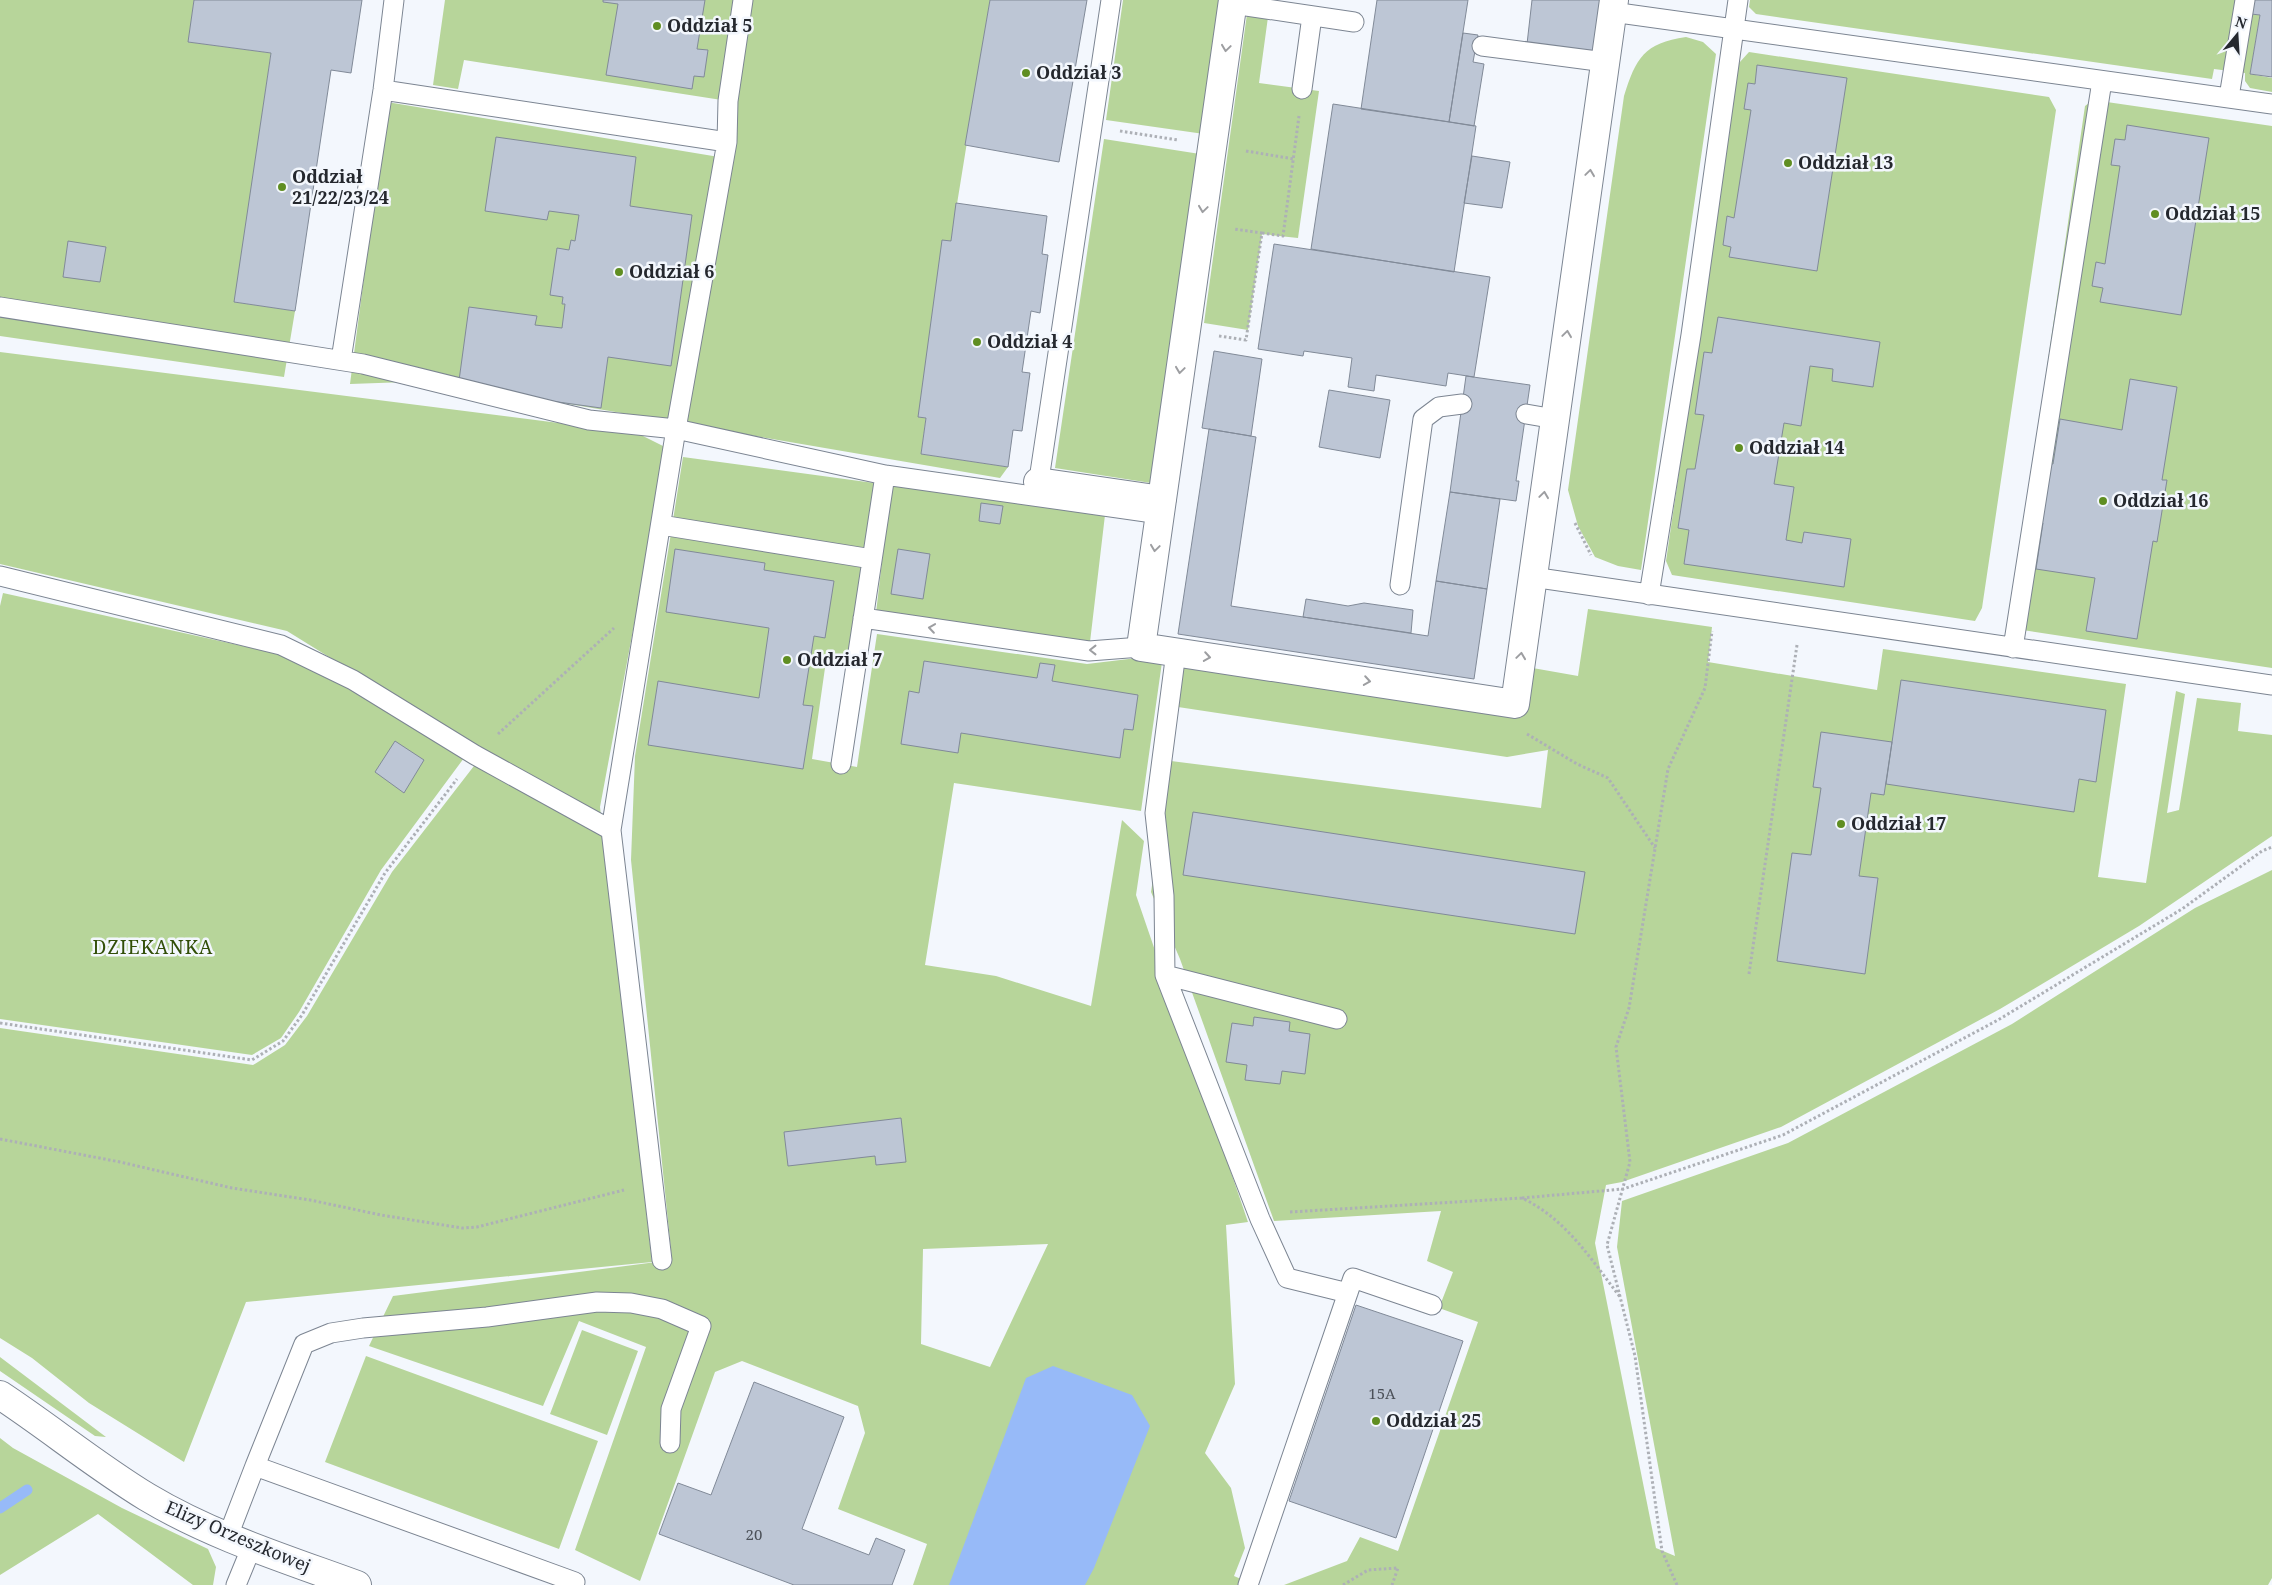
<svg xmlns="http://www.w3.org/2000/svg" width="2272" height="1585" font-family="'Noto Serif',serif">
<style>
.green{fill:#b7d59a;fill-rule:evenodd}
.water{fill:#97baf8}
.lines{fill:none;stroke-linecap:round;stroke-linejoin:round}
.stream{stroke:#97baf8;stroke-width:11}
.building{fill:#bdc6d5;stroke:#818a98}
.service-casing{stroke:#7c8592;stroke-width:21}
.minor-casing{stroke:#7c8592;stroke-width:30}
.tertiary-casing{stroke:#7c8592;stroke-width:30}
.path{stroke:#adb0b6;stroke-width:3;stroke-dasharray:2.5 2.5;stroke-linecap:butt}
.service{stroke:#fff;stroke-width:19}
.minor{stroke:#fff;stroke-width:28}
.tertiary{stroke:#fff;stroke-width:28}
.oneway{stroke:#9d9ea1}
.poi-dot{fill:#608e22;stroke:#f3f7fd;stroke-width:2}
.labels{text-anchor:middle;stroke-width:5;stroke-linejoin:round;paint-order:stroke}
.number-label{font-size:15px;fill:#4b5058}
.poi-label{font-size:18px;font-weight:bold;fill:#25282e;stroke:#f3f7fd;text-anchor:start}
.street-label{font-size:18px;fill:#25282e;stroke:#f3f7fd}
.neighbourhood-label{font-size:19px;letter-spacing:1px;fill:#324f08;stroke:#f3f7fd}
</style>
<rect width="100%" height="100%" fill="#f3f7fd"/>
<path class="green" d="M0 0H194L189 42 271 53 235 302 295 311 284 377 0 336Z
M445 0H990L951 241 919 417 926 418 921 454 1008 467 1000 478 435 381 350 384 387 102 725 158 728 101 464 60 458 89 433 85Z
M1123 0H1223L1204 134 1106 120Z
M1750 0H2254L2251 14 2260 15 2250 74 2272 78V92L2250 88 2245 81V73L2214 69 2212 79 1756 14 1749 7Z
M1247 14 1268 17 1259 83 1319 91 1298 238 1262 234 1248 330 1204 323Z
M1686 37 1703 42 1716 54 1641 570 1618 566 1595 557 1578 526 1568 490 1624 96C1636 58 1644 43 1686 37Z
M1749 52 2049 97 2056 110 1982 608 1975 621 1672 575 1666 561 1739 63Z
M2093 100 2272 126V668L2016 629 2010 621 2085 106Z
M1104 139 1200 154 1151 483 1055 468Z
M0 352 637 433 667 448 600 807 652 1262 246 1302 184 1462 89 1403 32 1358 0 1338V1028L253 1065 285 1045 307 1016 392 872 484 753 287 631 0 564Z
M683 457 874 483 865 551 673 520Z
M891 483 1105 515 1090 642 876 613Z
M671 533 865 564 849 664 826 661 812 759 857 767 877 634 1087 664 1137 658 1162 662 1141 811 954 783 925 965 996 976 1091 1006 1122 820 1144 841 1136 895 1248 1222 1226 1225 1235 1384 1205 1453 1231 1488 1245 1548 1234 1576 1255 1585H913L927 1544 838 1509 865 1433 858 1406 742 1361 715 1372 640 1581 575 1550 646 1347 579 1321 543 1406 369 1346 393 1296 672 1260 631 860 635 756ZM1048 1244 990 1367 921 1344 923 1249Z
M3 593 279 654 355 690 464 758 381 870 299 1012 281 1038 252 1055 0 1019V606Z
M1588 609 1712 627 1708 662 1877 690 1883 649 2126 684 2098 877 2146 883 2176 691 2185 694 2167 813 2179 810 2197 698 2241 703 2238 731 2272 735V836L2139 926 2000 1009 1781 1127 1622 1182 1606 1185 1595 1243 1656 1548 1675 1556 1617 1247 1622 1201 1788 1143 2012 1024 2195 908 2272 870V1578L2268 1585H1284L1347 1561 1360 1537 1398 1551 1478 1322 1439 1308 1453 1272 1427 1261 1441 1211 1274 1221 1180 959 1151 892 1171 761 1541 808 1548 750 1507 757 1178 707 1182 666 1521 718 1527 667 1578 676Z
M582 1330 638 1351 607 1435 550 1414Z
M366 1356 598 1441 559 1549 325 1462Z
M0 1357 106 1437 95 1436 0 1371Z
M0 1438 13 1448 122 1508 208 1549 216 1567 213 1585H193L98 1514 0 1575Z"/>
<path class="water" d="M1053 1366 1132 1395 1150 1426 1094 1568 1085 1585H949L1026 1378Z"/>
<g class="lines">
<path class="stream" d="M0 1508 27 1490"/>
</g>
<path class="building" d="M194 0H362L351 73 331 70 295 311 234 302 271 53 188 42Z
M603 0H705L697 49 708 50 704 77 694 76 692 89 606 75 618 4 603 2Z
M990 0H1087L1059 162 965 145Z
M1377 0H1468L1449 122 1361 109Z
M1532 0H1600L1593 52 1527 44Z
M2254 0H2272V77L2250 74 2260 15 2251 14Z
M1463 33 1478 35 1473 62 1484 64 1474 126 1449 122Z
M1757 65 1847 78 1817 271 1729 257 1731 247 1723 245 1727 216 1734 218 1751 110 1744 109 1748 83 1755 84Z
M1333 104 1476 126 1454 272 1311 249Z
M2127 125 2209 138 2181 315 2100 302 2103 288 2092 286 2096 262 2105 264 2120 166 2111 165 2115 139 2125 140Z
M496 137 636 157 630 206 692 215 671 366 608 357 601 408 458 388 469 307 537 316 535 325 562 328 565 304H562L563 297 550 295 557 248 569 250 571 240 575 241 579 215 549 211 547 220 485 211Z
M1472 156 1510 162 1502 208 1464 203Z
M956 203 1047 216 1042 254 1048 255 1040 313 1031 311 1022 372 1030 373 1022 431 1013 430 1008 467 921 454 926 418 918 417 942 240 951 241Z
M68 241 106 247 100 282 63 277Z
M1274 244 1490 277 1474 377 1448 373 1446 386 1376 375 1374 391 1348 387 1352 358 1304 351 1303 356 1258 349Z
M1718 317 1880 342 1873 387 1832 381 1833 369 1810 366 1801 426 1784 423 1774 484 1794 487 1786 540 1802 543 1804 532 1851 539 1844 587 1684 564 1689 530 1678 528 1687 469H1695L1704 415 1695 414 1704 352 1712 353Z
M1214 351 1262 359 1251 436 1202 428Z
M1466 376 1530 385 1516 481H1519L1516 501 1450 492Z
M2130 379 2177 387 2162 480H2167L2157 542 2153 541 2137 639 2086 631 2095 578 2036 569 2043 523H2039L2049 464H2053L2060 419 2122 430Z
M1329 390 1390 400 1380 458 1319 447Z
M1209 429 1256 437 1231 606 1428 636 1436 581 1487 589 1474 679 1178 634Z
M1450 492 1500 499 1487 589 1436 581Z
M981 503 1003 506 1000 524 979 521Z
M675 549 765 563 764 570 834 581 825 638 814 636 803 705 813 706 803 769 648 745 658 681 759 698 769 628 666 612Z
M898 549 930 554 923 599 891 594Z
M1306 599 1348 606 1364 603 1413 610 1411 633 1303 617Z
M924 661 1037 678 1040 663 1055 665 1052 681 1138 695 1133 730 1124 729 1120 758 961 733 958 753 901 744 909 691 919 693Z
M1901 680 2106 710 2096 782 2079 779 2074 812 1886 784Z
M1821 732 1892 742 1884 795 1871 793 1859 876 1878 878 1865 974 1777 961 1792 853 1811 855 1821 788 1813 787Z
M395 741 424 760 404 793 375 772Z
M1193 812 1585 872 1575 934 1183 875Z
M1254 1017 1290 1022 1289 1031 1310 1034 1305 1074 1282 1071 1280 1084 1245 1080 1247 1065 1226 1062 1232 1023 1253 1026Z
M901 1118 906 1162 876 1165 875 1156 788 1166 784 1132Z
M1356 1305 1463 1341 1396 1538 1289 1501Z
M754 1382 844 1417 802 1529 869 1555 876 1538 905 1550 892 1585H794L659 1534 678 1483 711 1495Z"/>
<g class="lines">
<defs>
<path id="service" d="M1233 4 1354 22
M1612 12 2272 104
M1482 46 1605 62
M1302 89 1312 16
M383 90 727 142 676 429 611 830 662 1260
M2229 97 2245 0
M727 142 728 101 743 0
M0 307 363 364 589 420 676 429 885 475 1160 514
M341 360 383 90 394 0
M1526 414 1555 419
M1037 493 1111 0
M661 525 872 559
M0 576 281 645 353 680 475 755 611 830
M1532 577 2272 685
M1400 585 1423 419 1439 407 1462 404
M1649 595 1691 335 1738 0
M863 618 1089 651 1141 647
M2013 648 2102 81
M1176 652 1155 813 1164 896 1165 975 1260 1219 1287 1278 1348 1293
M841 764 885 475
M1165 975 1337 1019
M255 1466 304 1344 331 1333 363 1328 487 1317 597 1302 631 1303 662 1309 701 1326 671 1409 670 1443
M228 1536 255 1466 575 1582
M236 1585 252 1546
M1248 1585 1353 1278 1432 1305"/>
<path id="minor" d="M1233 0 1141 647 1515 704 1614 0
M1038 482 1162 500"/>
<path id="tertiary" d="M0 1395C50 1428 96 1466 147 1497 212 1536 286 1559 357 1585"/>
</defs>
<use href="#service" class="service-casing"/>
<use href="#minor" class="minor-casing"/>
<use href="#tertiary" class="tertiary-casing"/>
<path class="path" d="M1120 131 1178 140
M1246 151 1294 159
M1262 233 1283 236 1299 116
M1219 336 1246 340 1262 233 1234 229
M1575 523 1591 555
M498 734 614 628
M1527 734 1577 764 1608 778 1655 848
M1749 974 1797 645
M0 1023 252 1060 283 1041 302 1015 385 873 457 779
M0 1139 120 1162 232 1188 310 1200 381 1215 462 1228 477 1227 624 1190
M1522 1198 1623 1189 1783 1135 1998 1020 2182 909 2262 851 2272 847
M1290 1212 1522 1198C1566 1219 1591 1259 1620 1297
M1343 1585 1368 1570 1398 1568 1392 1585
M1677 1585 1662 1551 1635 1356 1607 1245 1630 1162 1616 1047 1629 1008 1668 769 1705 688 1712 631"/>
<use href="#service" class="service"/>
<use href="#minor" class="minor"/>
<use href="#tertiary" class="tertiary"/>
</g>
<defs><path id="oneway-chevron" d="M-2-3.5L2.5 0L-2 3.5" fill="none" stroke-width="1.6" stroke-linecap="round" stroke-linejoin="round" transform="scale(1.25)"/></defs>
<g class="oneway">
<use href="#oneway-chevron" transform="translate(1226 48) rotate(98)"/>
<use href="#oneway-chevron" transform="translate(1590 173) rotate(-82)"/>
<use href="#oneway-chevron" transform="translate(1203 209) rotate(98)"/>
<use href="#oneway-chevron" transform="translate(1567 334) rotate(-82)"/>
<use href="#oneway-chevron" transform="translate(1180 370) rotate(98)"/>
<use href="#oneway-chevron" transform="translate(1544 495) rotate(-82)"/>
<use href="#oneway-chevron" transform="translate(1155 548) rotate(98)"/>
<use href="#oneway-chevron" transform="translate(932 628) rotate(-172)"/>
<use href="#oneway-chevron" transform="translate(1093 650) rotate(180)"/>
<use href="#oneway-chevron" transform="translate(1521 656) rotate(-82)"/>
<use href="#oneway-chevron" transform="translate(1207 657) rotate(9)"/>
<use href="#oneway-chevron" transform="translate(1367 681) rotate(9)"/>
</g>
<g class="poi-dot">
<circle cx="657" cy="26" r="5"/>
<circle cx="1026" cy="73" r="5"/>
<circle cx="1788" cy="163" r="5"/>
<circle cx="282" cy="187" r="5"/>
<circle cx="2155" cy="214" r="5"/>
<circle cx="619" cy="272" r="5"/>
<circle cx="977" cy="342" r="5"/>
<circle cx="1739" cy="448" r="5"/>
<circle cx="2103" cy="501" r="5"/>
<circle cx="787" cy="660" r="5"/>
<circle cx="1841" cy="824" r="5"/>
<circle cx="1376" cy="1421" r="5"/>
</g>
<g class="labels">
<g class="number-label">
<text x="1382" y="1399">15A</text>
<text x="754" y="1540">20</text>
</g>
<g class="poi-label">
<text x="667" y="32">Oddział 5</text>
<text x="1036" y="79">Oddział 3</text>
<text x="1798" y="169">Oddział 13</text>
<text x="292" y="183">Oddział<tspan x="292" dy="21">21/22/23/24</tspan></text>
<text x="2165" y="220">Oddział 15</text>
<text x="629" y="278">Oddział 6</text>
<text x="987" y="348">Oddział 4</text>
<text x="1749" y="454">Oddział 14</text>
<text x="2113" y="507">Oddział 16</text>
<text x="797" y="666">Oddział 7</text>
<text x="1851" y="830">Oddział 17</text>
<text x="1386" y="1427">Oddział 25</text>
</g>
<g class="street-label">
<text transform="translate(238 1537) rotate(23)" y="6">Elizy Orzeszkowej</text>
</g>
<g class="neighbourhood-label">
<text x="153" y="954">DZIEKANKA</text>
</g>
</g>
<g transform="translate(2237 35) rotate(18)" stroke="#f3f7fd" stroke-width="4" paint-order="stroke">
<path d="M0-4L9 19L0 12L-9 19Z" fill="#25282e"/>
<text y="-8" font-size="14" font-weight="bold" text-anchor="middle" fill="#25282e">N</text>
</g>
</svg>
